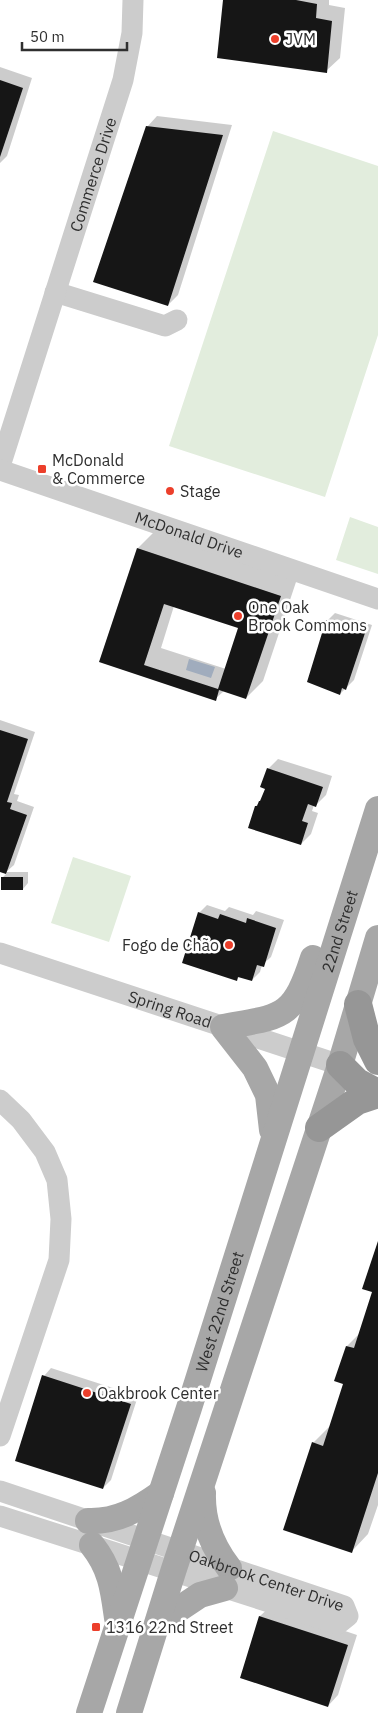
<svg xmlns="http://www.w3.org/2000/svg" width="378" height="1713" font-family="'IBM Plex Sans',sans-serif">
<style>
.green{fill:#e2eddd}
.water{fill:#c8d8ed}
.shadow{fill:#0003;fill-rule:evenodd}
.building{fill:#161616;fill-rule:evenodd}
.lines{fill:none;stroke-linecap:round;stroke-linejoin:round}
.minor{stroke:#ccc;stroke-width:21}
.major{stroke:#a7a7a7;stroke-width:26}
.highway{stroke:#969696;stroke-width:28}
.poi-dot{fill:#ec3f2b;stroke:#fff;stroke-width:2}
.labels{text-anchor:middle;stroke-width:5;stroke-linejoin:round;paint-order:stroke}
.poi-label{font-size:16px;fill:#2f2f2f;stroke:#fff;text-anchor:start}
.street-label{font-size:16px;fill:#2f2f2f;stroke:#fff}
</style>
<rect width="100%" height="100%" fill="#fff"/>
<path class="green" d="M273 131 378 166V335L325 497 169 446Z
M350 517 378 527V574L336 560Z
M73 857 131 876 109 942 51 923Z"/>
<path class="water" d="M189 659 215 667 211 678 186 670Z"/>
<path class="shadow" d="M224 0H329V5L345 8 340 58 326 71Z
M0 67 32 78 7 156 0 163Z
M157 116 232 125 178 295 168 305 147 127Z
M155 531 297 579 263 681 246 698 224 691 215 699 100 661 138 548ZM174 606 240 627 226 669 161 648Z
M335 613 372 625 354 680 340 694 327 621Z
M0 720 35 732 14 794 19 795 17 801 34 807 14 865 6 872H28V883L23 889 2 878 7 873 0 871Z
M278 759 332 776 326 795 316 805H314L312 811 318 813 311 834 301 844 256 806 263 798 266 788 268 769Z
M207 905 225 911 229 907 253 915 256 911 284 920 271 957 262 965 260 972 252 980 240 976 237 979 199 913Z
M378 1244V1505L368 1534 352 1551 313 1443 330 1426 345 1383 347 1346 360 1333 374 1292Z
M51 1368 138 1396 111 1480 103 1488 44 1376Z
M271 1606 357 1635 338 1695 328 1706 241 1677 260 1616Z"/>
<path class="building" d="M223 0H296L317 4 316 18 332 21 327 73 217 58Z
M0 80 23 88 0 157Z
M146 126 223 135 168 306 93 282Z
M137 548 281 596 246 699 219 690 216 701 99 662ZM164 604 238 628 218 689 144 665Z
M326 620 365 633 346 690 342 688 340 695 307 682Z
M0 730 28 739 7 802 12 803 10 809 27 815 6 874 0 872Z
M267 768 323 787 316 807 308 804 302 821 308 823 301 845 248 828 255 806H257L259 801H260L265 789 260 787Z
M1 877H23V890H1Z
M198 912 218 919 220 914 246 923 247 918 276 928 264 967 257 965 252 981 238 977 237 981 182 963Z
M378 1241V1473L352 1553 283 1530 312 1442 323 1446 343 1384 334 1381 346 1346 354 1348 372 1292 362 1289Z
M42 1375 131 1404 103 1489 15 1461Z
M259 1616 348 1645 328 1707 240 1678Z"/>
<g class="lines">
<g class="minor">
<path d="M55 292 165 326 177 320"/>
<path id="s1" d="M0 466 123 80 132 33 133 0"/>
<path id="s2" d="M0 470 378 599"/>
<path id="s3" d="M0 953 340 1065"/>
<path d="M0 1100 21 1120 45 1152 57 1180 61 1219 59 1260 0 1436"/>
<path id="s4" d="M0 1491 344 1606 348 1616 338 1624 0 1516"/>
</g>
<g class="major">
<path d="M272 1130 268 1095 255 1068 223 1027C282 1016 293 1020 313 958"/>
<path d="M203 1493C202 1522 212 1546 229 1568"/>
<path d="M88 1521C117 1522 137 1510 161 1493"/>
<path d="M92 1545C111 1569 113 1589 117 1618"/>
<path d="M158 1623 200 1595 225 1588"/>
<path id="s5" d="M89 1713 189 1408 378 809"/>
<path d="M129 1713 173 1572 340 1065 378 938"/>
</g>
<path class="highway" d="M358 1004 367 1039 378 1061
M340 1065 357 1082 378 1093
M319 1128 357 1101 378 1094"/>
</g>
<g class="poi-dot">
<circle cx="275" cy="39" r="5"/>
<rect x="37" y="464" width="10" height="10" rx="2.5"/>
<circle cx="170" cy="491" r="5"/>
<circle cx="238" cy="616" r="5"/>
<circle cx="229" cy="945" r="5"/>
<circle cx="87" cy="1393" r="5"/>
<rect x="91" y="1622" width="10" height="10" rx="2.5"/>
</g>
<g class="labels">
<g class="poi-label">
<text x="285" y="45">JVM</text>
<text x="52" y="466">McDonald<tspan x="52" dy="18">&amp; Commerce</tspan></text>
<text x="180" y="497">Stage</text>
<text x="248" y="613">One Oak<tspan x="248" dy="18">Brook Commons</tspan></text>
<text x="219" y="951" text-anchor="end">Fogo de Chão</text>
<text x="97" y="1399">Oakbrook Center</text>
<text x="106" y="1633">1316 22nd Street</text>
</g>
<g class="street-label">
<text dy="6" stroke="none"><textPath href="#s1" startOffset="306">Commerce Drive</textPath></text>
<text dy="6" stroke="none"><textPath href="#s2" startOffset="200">McDonald Drive</textPath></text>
<text dy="6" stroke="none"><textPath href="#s5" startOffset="821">22nd Street</textPath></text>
<text dy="6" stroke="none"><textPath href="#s3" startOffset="179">Spring Road</textPath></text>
<text dy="6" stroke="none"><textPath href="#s5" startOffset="422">West 22nd Street</textPath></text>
<text dy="6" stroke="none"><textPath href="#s4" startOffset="281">Oakbrook Center Drive</textPath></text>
</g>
</g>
<path d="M22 42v8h105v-8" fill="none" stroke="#2f2f2f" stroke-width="2.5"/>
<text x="30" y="42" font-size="15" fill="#2f2f2f" stroke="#ffffff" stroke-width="4" paint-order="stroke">50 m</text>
</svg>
